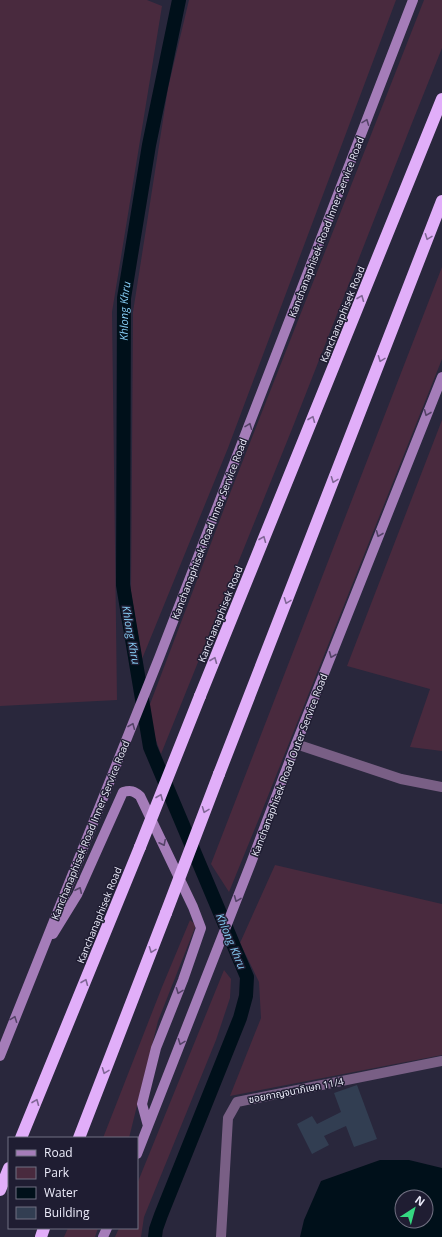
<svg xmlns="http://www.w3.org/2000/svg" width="442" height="1237" font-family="'Open Sans','Noto Sans Thai',sans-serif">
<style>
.green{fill:#492a3e}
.water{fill:#00101a;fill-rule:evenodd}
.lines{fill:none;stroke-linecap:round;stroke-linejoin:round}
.canal{stroke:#00101a;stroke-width:14}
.building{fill:#323e52}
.minor{stroke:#795f85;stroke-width:10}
.secondary{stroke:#a57db9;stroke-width:10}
.motorway{stroke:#e1aef9;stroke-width:12}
.motorway-bridge{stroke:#e1aef9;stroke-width:12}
.oneway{stroke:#554368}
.oneway2{stroke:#806696}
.labels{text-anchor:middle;stroke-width:3;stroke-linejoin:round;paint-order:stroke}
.street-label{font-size:10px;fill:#ececfa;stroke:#1f1d32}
.water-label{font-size:11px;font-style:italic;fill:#86cdf5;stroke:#1f1d32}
</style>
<rect width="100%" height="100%" fill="#29273c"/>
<path class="green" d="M0 0H147L162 6 112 312 117 700 0 706Z
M189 0H396L228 448 142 659 131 592 133 312 168 88Z
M424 0H442V48L412 123 292 429 161 754 154 735 147 712 227 501Z
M442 267V359L260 816 229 892 211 864Z
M442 420V751L410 747 430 689 347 666Z
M275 865 442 904V1055L230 1096 261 1018 259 982 240 943Z
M190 920 196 925 158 1021 129 1138H103L162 987Z
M224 970 231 979 230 998 216 1040 144 1217 141 1237H115L119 1228H137V1184Z
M68 1228H98L95 1237H64Z"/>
<path class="water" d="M380 1160H409L442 1168V1237H300L304 1220 321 1181ZM402 1197H426V1221H402Z"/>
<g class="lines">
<path class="canal" id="s1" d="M155 1237 156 1229 161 1215 240 1018 246 996 247 977 150 747 123 585 124 298 149 145 179 0"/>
</g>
<path class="building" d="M357 1085 377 1139 354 1147 346 1126 324 1136 329 1145 312 1154 297 1124 312 1116 317 1124 341 1112 334 1093Z"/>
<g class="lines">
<path class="minor" d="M296 744 401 779 442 787
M221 1237 228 1118 237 1102 442 1061"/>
<path class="secondary" d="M53 934 77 895 123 792C131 790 134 791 140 796L193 907 201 928 183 980 156 1048 142 1104 148 1126
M0 1056 159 658 413 0
M137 1154 251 863 296 744 442 377
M103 1237 107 1228"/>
<path class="motorway" d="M200 696 442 99
M219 774 442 201
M21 1138 140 847
M79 1138 166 913
M0 1190 9 1168
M41 1237 44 1228"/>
<path class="motorway-bridge" d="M140 847 200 696
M166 913 219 774"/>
</g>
<defs><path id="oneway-chevron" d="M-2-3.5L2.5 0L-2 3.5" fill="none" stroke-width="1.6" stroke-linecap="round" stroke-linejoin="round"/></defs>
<g class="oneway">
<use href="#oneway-chevron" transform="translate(366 122) rotate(-69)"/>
<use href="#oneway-chevron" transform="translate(427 413) rotate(112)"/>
<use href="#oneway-chevron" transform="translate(249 426) rotate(-69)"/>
<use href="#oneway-chevron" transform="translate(379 534) rotate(112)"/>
<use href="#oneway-chevron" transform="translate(332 655) rotate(112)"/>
<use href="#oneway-chevron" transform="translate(132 726) rotate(-68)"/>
<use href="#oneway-chevron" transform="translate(163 843) rotate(64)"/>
<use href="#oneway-chevron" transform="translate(79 890) rotate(-65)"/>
<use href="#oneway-chevron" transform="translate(237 899) rotate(112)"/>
<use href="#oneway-chevron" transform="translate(179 991) rotate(111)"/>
<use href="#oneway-chevron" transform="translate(14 1019) rotate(-69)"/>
<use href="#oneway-chevron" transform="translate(181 1042) rotate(111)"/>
</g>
<g class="oneway2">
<use href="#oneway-chevron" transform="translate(428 237) rotate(111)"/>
<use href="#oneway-chevron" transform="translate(361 298) rotate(-68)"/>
<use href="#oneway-chevron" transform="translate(381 359) rotate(111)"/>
<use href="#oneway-chevron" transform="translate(312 419) rotate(-68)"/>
<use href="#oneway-chevron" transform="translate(334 480) rotate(111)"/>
<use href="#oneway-chevron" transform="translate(263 539) rotate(-68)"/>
<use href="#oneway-chevron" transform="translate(287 601) rotate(111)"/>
<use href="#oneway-chevron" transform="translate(214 660) rotate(-68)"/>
<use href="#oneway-chevron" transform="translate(160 797) rotate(-68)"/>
<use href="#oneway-chevron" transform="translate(205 810) rotate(111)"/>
<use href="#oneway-chevron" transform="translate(152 950) rotate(111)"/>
<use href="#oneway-chevron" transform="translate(85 982) rotate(-68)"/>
<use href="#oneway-chevron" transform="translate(105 1071) rotate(111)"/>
<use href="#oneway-chevron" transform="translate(36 1102) rotate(-68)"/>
</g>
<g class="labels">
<g class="street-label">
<text transform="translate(326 227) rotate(-69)" y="4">Kanchanaphisek Road Inner Service Road</text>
<text transform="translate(342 314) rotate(-68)" y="4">Kanchanaphisek Road</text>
<text transform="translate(209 529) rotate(-69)" y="4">Kanchanaphisek Road Inner Service Road</text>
<text transform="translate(220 614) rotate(-68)" y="4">Kanchanaphisek Road</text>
<text transform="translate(289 765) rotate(-69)" y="4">Kanchanaphisek Road Outer Service Road</text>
<text transform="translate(90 830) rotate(-68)" y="4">Kanchanaphisek Road Inner Service Road</text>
<text transform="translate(99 915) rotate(-68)" y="4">Kanchanaphisek Road</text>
<text transform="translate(296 1090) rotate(-11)" y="4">ซอยกาญจนาภิเษก 11/4</text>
</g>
<g class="water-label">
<text dy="4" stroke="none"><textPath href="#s1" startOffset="965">Khlong Khru</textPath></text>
<text transform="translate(131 635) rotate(80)" y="4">Khlong Khru</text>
<text transform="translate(231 941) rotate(67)" y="4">Khlong Khru</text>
</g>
</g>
<rect x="8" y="1137" width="130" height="92" fill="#1f1d32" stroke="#717082"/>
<rect x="16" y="1150" width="20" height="6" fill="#a57db9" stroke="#717082"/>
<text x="44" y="1157" font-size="12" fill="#ececfa">Road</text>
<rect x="16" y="1167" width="20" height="12" fill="#492a3e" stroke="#717082"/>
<text x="44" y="1177" font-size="12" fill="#ececfa">Park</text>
<rect x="16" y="1187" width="20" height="12" fill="#00101a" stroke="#717082"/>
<text x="44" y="1197" font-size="12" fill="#ececfa">Water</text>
<rect x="16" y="1207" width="20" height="12" fill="#323e52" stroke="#717082"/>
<text x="44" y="1217" font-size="12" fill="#ececfa">Building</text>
<g transform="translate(414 1209) rotate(36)"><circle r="19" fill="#1f1d32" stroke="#717082"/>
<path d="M0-3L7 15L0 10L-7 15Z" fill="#35d881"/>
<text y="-6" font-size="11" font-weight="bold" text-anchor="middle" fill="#ececfa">N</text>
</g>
</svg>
